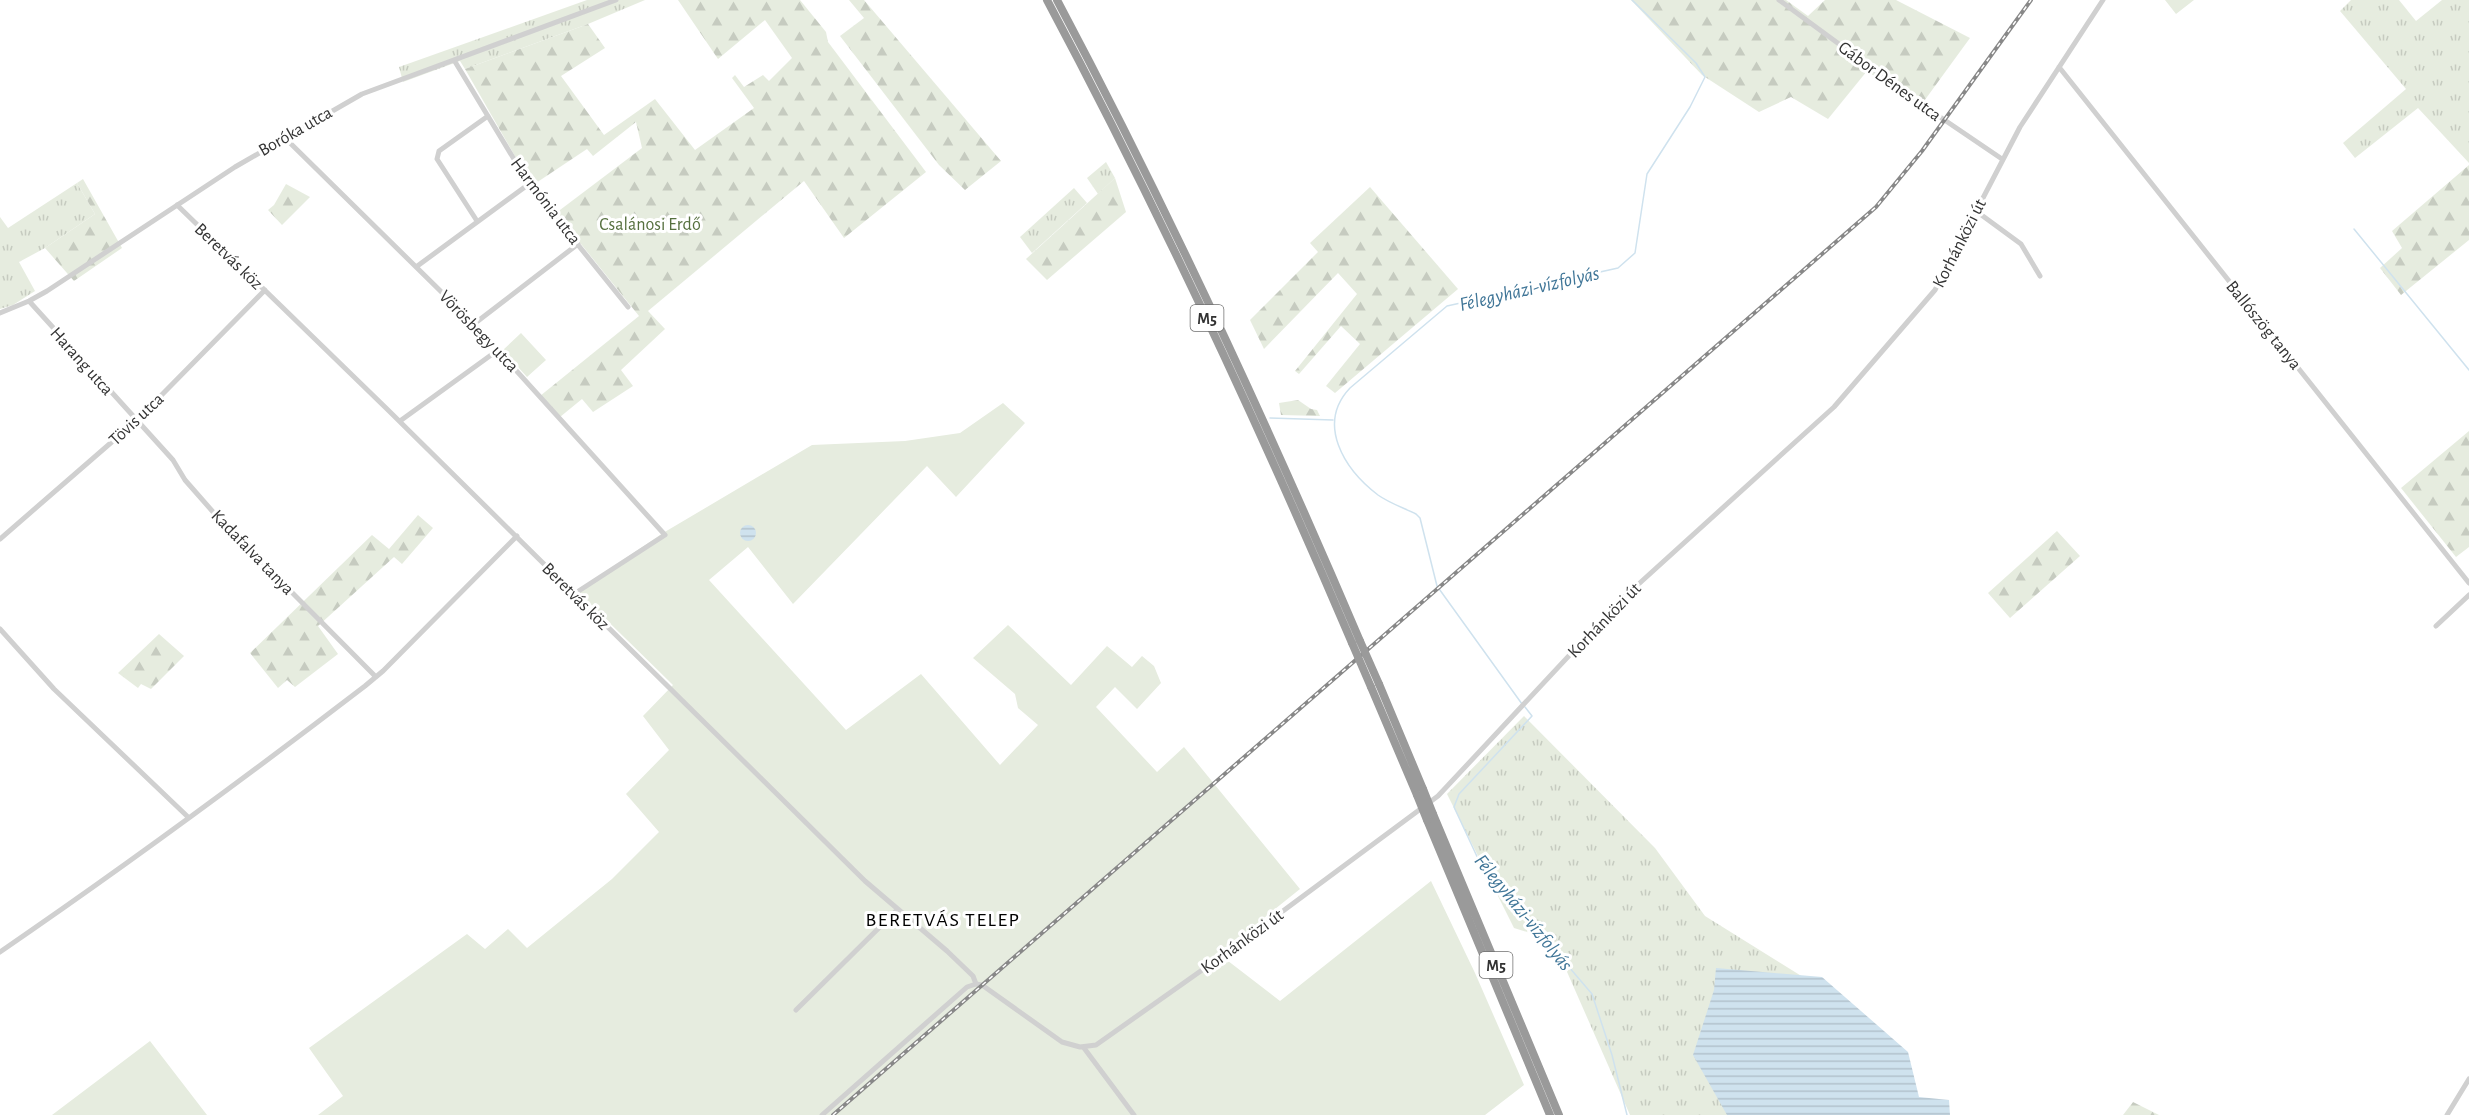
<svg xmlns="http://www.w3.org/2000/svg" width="2469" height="1115" font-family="'Alegreya Sans',sans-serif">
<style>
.grass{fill:url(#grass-tufts)}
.forest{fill:url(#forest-firs)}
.garden{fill:#e6ecdf}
.water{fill:url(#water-rules)}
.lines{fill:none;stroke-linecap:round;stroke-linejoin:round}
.stream{stroke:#cfe2ee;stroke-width:1.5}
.minor{stroke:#d0d0d0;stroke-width:5}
.highway{stroke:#9a9a9a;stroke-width:8}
.rail-casing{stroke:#888;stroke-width:4}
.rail{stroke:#fff;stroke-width:1.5;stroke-dasharray:4.5;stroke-linecap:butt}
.highway-bridge{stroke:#9a9a9a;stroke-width:8}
.labels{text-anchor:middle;stroke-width:6;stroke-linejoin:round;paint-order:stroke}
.shield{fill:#fff;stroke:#707070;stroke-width:1.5}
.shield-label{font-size:16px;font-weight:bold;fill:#333}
.street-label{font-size:18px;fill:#333;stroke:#fff}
.park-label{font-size:18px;fill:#56703f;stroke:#fff}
.water-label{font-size:20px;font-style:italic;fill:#3f7597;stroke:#fff}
.neighbourhood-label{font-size:20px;letter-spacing:1.5px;fill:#000;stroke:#fff}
</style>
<defs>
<pattern id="grass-tufts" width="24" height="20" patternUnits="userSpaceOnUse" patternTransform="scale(1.5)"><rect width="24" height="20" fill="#e6ecdf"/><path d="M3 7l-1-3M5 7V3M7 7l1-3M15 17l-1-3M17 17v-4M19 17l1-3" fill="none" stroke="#c6cbc0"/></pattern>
<pattern id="forest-firs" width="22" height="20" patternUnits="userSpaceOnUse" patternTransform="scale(1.5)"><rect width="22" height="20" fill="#e6ecdf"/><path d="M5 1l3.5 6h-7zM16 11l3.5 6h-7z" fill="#c6cbc0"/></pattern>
<pattern id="water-rules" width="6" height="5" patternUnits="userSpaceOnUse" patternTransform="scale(1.5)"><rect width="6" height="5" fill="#cfe2ee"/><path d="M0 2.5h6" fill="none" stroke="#b2c2cd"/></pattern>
</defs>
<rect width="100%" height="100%" fill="#fff"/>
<path class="grass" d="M587 0H645L588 24 465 69 460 61 403 82 399 67Z
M2351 0H2399L2416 21 2442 0H2469V163L2418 108 2355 158 2343 143 2406 89 2340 11Z
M1106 162 1115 178 1098 194 1087 178Z
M77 183 95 214 45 248 19 262 35 291 13 305 0 309V217L8 228Z
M1074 188 1087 203 1032 253 1020 237Z
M1524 716 1655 848 1705 916 1832 995 1910 1115H1630L1553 940 1514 928 1447 794Z"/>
<path class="forest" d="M678 0H800L826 32 828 42 926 172 844 238 804 181 648 311 665 329 621 370 633 386 593 412 582 399 560 417 540 396 639 316 556 213 642 148 636 122 593 156 587 149 536 183 521 159 516 158 465 69 588 24 605 48 561 76 604 135 655 99 695 150 754 108 732 78 735 75 744 87 763 75 769 81 792 58 765 20 718 59Z
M849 0H864L1001 161 965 190 939 165 840 36 864 18Z
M1631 0H1786L1808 16 1825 0H1896L1970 38 1919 108 1867 71 1828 119 1791 97 1759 112 1702 75Z
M2469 165V240L2401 295 2380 268 2402 248 2392 231Z
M1115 178 1126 212 1047 280 1026 259Z
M83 179 122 248 74 281 45 248 95 214 77 183Z
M286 184 310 197 282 225 268 210 274 205Z
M1370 187 1458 289 1335 393 1326 386 1360 344 1341 326 1299 374 1295 371 1357 294 1338 273 1264 349 1250 320 1318 252 1310 243Z
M1298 400 1311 409 1317 410 1320 416 1281 415 1279 403Z
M2469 431V547L2456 557 2401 488Z
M418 515 433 528 402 564 394 557 318 626 338 654 295 687 287 680 278 688 250 653 372 535 389 549Z
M2057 531 2080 556 2010 618 1988 593Z
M159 634 184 656 151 689 141 684 138 688 118 673Z
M2133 1102 2159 1115H2123Z"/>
<path class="garden" d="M2165 0H2194L2176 14Z
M521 333 546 360 527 377 503 350Z
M1003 403 1025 423 956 497 927 466 793 604 748 547 709 580 846 730 921 674 1000 765 1038 725 1018 708 1015 694 973 658 1008 625 1071 685 1107 646 1132 667 1142 656 1154 666 1161 683 1137 709 1115 687 1096 707 1157 772 1184 747 1300 889 1219 954 1280 1001 1431 881 1475 973 1524 1085 1485 1115H318L343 1096 309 1048 467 934 485 949 508 929 527 948 612 879 659 832 626 794 669 750 643 716 673 685 577 591 663 533 812 445 905 441 960 433Z
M150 1041 207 1115H52Z"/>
<path class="water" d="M740 533a8 8 0 1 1 16 0a8 8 0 1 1-16 0Z
M1716 968 1822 977 1908 1052 1919 1097 1949 1100 1950 1115H1727L1693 1055 1714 990Z"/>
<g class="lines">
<path class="stream" d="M2354 229 2469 370
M1270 418 1333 420
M1522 704 1437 586 1420 518 1416 514C1404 508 1389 503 1378 495 1344 469 1316 424 1350 388L1447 306 1618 268 1635 253 1647 174 1690 107 1705 77 1696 63 1632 0
M1525 707 1532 716 1459 794 1454 807 1480 863 1592 994 1612 1055 1627 1115"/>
<path class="minor" d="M1779 0 1918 102 2002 159
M454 60 529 184 628 307
M2059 67 2469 583
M284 137 474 324 665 535 574 594
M177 205 387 409 865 881 947 951 973 976 976 984
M1976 211 2021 244 2040 276
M477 221 437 159 439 151 488 116
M416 267 529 184
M29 301 173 460 185 480 221 521 376 677
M0 313 29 301 47 291 235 167 362 94 616 0
M474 324 578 244
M400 421 498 350
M0 539 136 421 265 290
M2436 626 2469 595
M0 629 54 689 188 817
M0 952C124 867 245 778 365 686L383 671 517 536
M976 984 982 985 1062 1042 1080 1047 1096 1045 1229 951 1438 796 1621 600 1834 407 1935 290 2020 127 2103 0
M796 1010 897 910
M1084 1048 1134 1115
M822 1115 967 987 976 984
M2447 1115 2469 1079"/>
<path class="highway" d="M1047 0C1159 210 1259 425 1352 643
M1057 0C1168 209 1267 423 1360 641
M1379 684 1423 789
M1371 687 1417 795
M1433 814 1559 1115
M1427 820 1550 1115"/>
<defs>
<path id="rail" d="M833 1115 1876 207 1922 151 2031 0"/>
</defs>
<use href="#rail" class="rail-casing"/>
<use href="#rail" class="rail"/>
<path class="highway-bridge" d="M1360 641 1379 684
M1352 643 1371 687
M1423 789 1433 814
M1417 795 1427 820"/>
</g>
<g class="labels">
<g class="shield">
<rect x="1190.5" y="305" width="33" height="26" rx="4.5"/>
<rect x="1479.5" y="952" width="33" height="26" rx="4.5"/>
</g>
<g class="shield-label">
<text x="1207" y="324">M5</text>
<text x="1496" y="971">M5</text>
</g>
<g class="street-label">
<text transform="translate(1890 81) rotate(36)" y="6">Gábor Dénes utca</text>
<text transform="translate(295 131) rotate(-30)" y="6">Boróka utca</text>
<text transform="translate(546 201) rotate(53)" y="6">Harmónia utca</text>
<text transform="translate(1959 243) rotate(-63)" y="6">Korhánközi út</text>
<text transform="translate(229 256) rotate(44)" y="6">Beretvás köz</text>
<text transform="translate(2264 325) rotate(51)" y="6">Ballószög tanya</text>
<text transform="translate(479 331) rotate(46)" y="6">Vörösbegy utca</text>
<text transform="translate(82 361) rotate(48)" y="6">Harang utca</text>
<text transform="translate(136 419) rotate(-43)" y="6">Tövis utca</text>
<text transform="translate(253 552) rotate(46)" y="6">Kadafalva tanya</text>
<text transform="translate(576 596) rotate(45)" y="6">Beretvás köz</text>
<text transform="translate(1604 620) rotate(-46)" y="6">Korhánközi út</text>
<text transform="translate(1242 941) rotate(-36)" y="6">Korhánközi út</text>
</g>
<g class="park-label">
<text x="650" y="230">Csalánosi Erdő</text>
</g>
<g class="water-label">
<text transform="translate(1529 288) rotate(-13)" y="7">Félegyházi-vízfolyás</text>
<text transform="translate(1524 912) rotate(51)" y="7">Félegyházi-vízfolyás</text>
</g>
<g class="neighbourhood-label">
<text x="943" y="926">BERETVÁS TELEP</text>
</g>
</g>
</svg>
